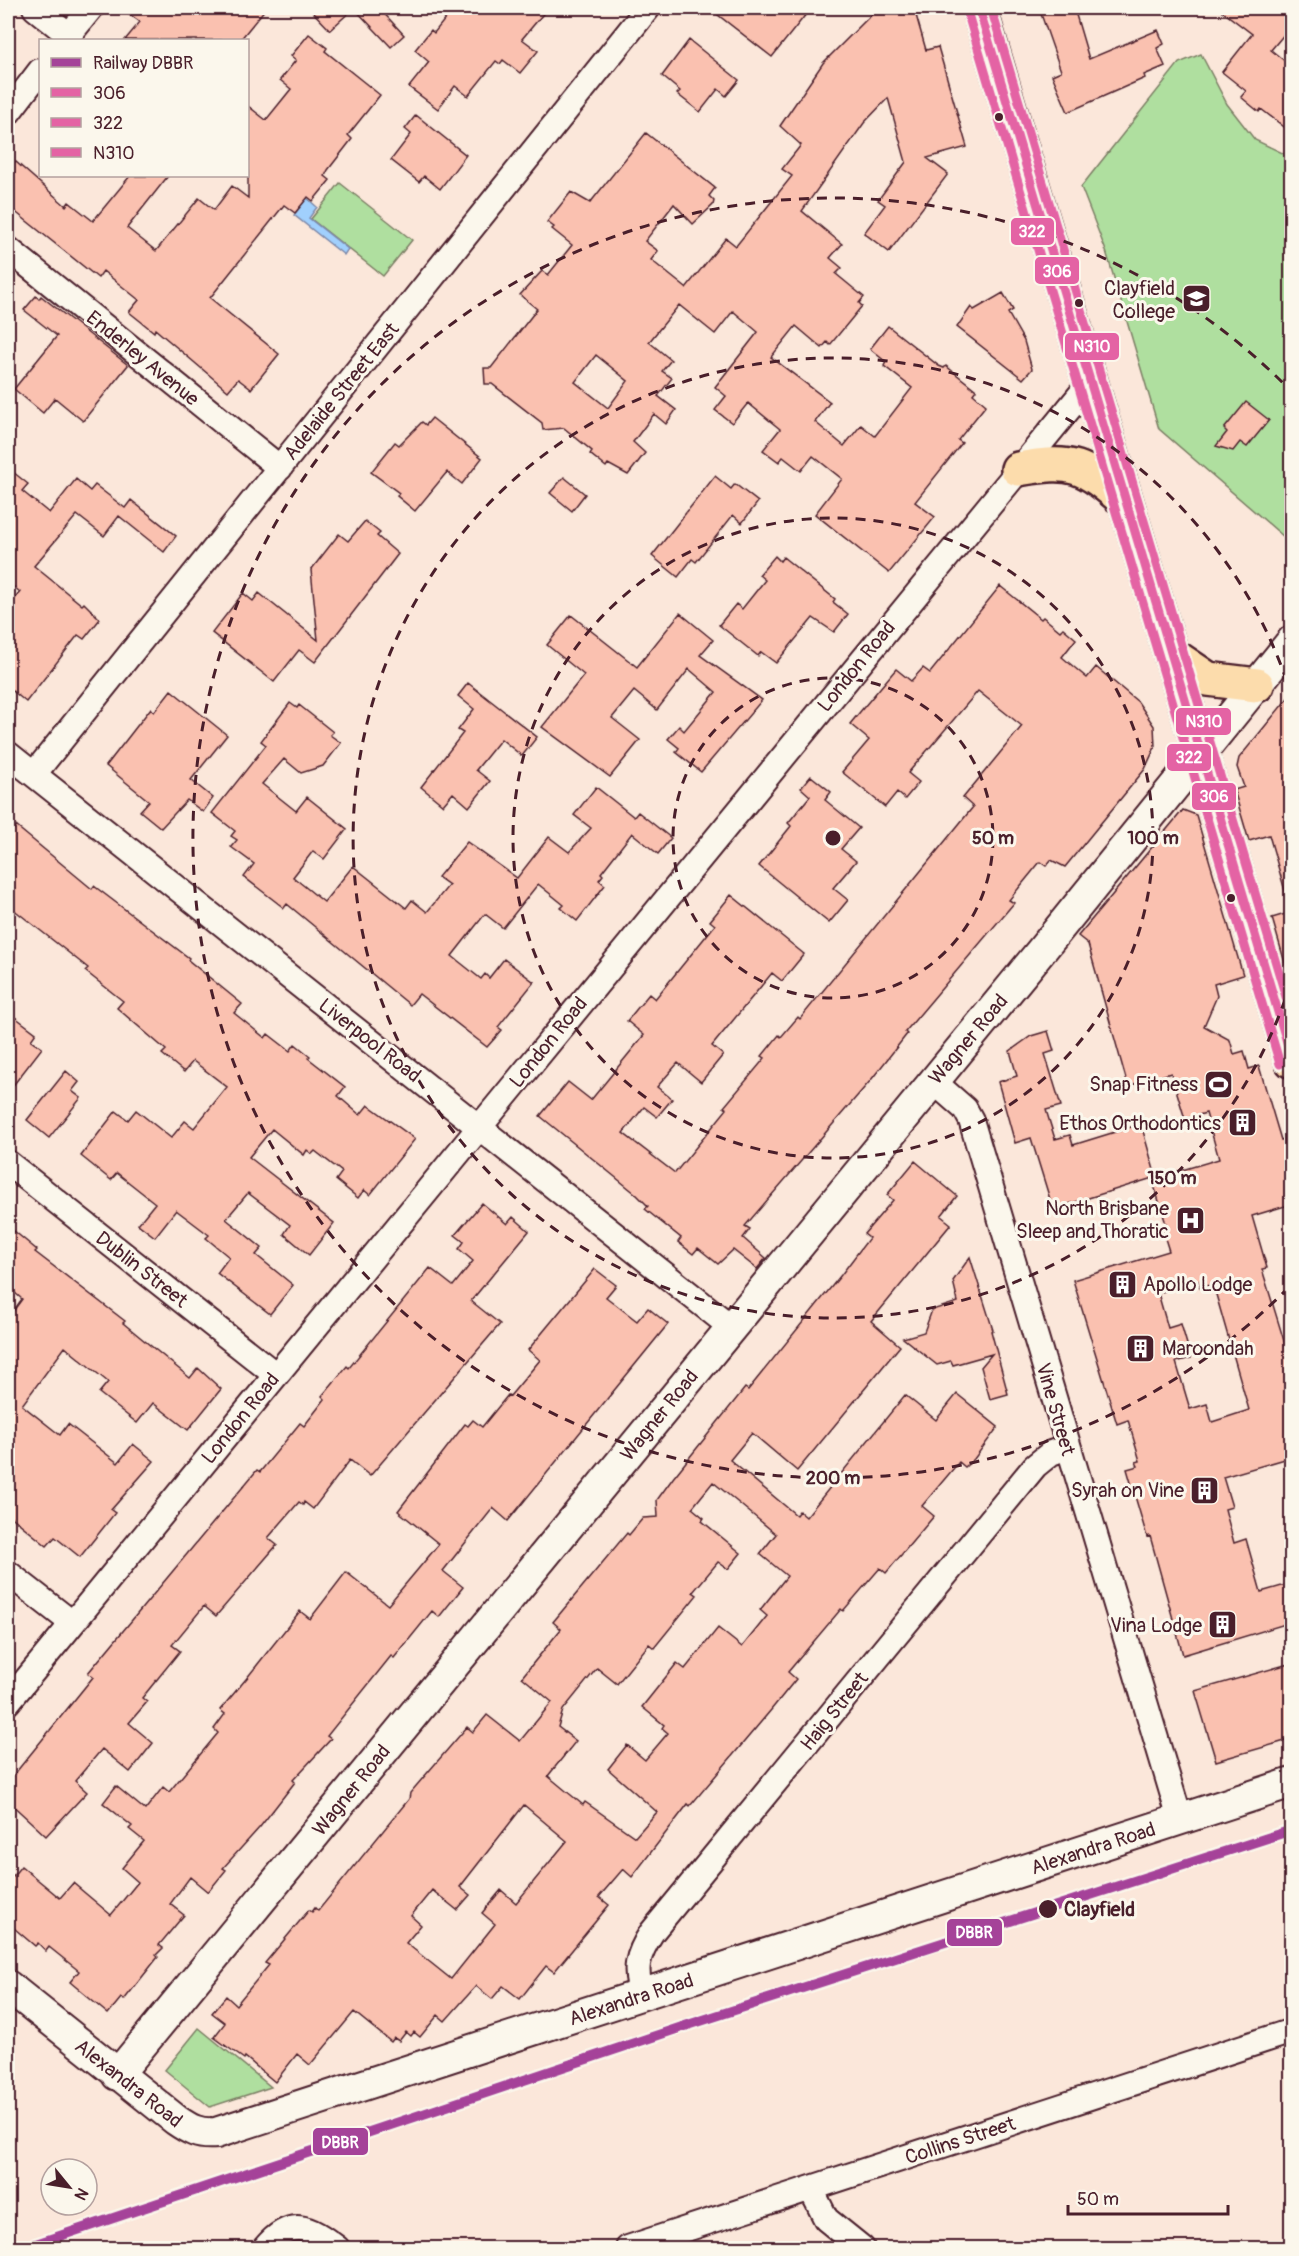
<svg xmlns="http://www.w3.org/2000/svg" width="1299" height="2256" font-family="Pangolin,sans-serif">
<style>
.green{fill:#afdf9f;stroke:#7c7f65;stroke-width:1.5}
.water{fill:#a1d0fd;stroke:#7e89a9;stroke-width:1.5}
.building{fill:#fac1b0;stroke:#4a1f2b;stroke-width:1.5;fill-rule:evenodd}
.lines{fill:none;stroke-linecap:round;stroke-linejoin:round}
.minor-casing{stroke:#4a1f2b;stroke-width:28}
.tertiary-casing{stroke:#4a1f2b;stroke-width:34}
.trunk-casing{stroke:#4a1f2b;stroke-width:38}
.minor{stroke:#fbf7ec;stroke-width:24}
.tertiary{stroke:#fbf7ec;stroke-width:30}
.trunk{stroke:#fcdcac;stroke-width:33}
.bus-1-casing{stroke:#fbf7ec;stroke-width:14}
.bus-2-casing{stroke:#fbf7ec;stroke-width:14}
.bus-3-casing{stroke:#fbf7ec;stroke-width:14}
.bus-1{stroke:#e463a4;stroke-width:9}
.bus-2{stroke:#e463a4;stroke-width:9}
.bus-3{stroke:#e463a4;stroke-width:9}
.rail-1-casing{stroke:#fbf7ec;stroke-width:15}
.rail-1{stroke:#a54399;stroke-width:10}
.ring{fill:none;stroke:#4a1f2b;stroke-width:3;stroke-dasharray:10 8}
.bus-dot{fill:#4a1f2b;stroke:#fbf7ec;stroke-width:2}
.labels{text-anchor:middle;stroke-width:6;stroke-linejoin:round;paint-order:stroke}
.poi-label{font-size:20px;fill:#4a1f2b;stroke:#fbf7ec;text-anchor:end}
.street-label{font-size:20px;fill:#4a1f2b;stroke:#fbf7ec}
.stop-label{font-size:20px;font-weight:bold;fill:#4a1f2b;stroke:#fbf7ec;text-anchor:start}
.centre{fill:#4a1f2b;stroke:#fbf7ec;stroke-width:3}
.ring-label{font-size:18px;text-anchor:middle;font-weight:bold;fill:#4a1f2b;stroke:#fbf7ec;stroke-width:6;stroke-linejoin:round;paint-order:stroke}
.line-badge{stroke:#fbf7ec;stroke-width:2}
.badge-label{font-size:16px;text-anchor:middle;font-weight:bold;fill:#fff}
</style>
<rect width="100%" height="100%" fill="#fbe7da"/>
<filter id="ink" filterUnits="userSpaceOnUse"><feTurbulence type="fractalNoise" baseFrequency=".0167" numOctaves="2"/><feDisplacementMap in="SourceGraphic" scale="12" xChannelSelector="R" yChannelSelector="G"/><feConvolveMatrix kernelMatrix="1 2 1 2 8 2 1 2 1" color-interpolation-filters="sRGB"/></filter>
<g filter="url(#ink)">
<path class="green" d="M1201 54 1227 104 1255 140 1291 157 1292 334 1286 341 1292 346 1291 543 1159 429 1106 251 1081 187 1179 63Z
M340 183 412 240 383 276 311 219Z
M199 2028 271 2087 210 2107 165 2070Z"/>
<path class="water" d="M307 198 317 207 309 218 348 249 344 255 294 215Z"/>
<path class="building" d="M121 8H266L240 40H125L140 22Z
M309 8H354L330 30Z
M354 8H379L404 35 391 47Z
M454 8H548L522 39 538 51 520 73 503 60 500 64 496 61 468 96 455 86 438 109 409 87 429 62 415 50 431 30 434 33Z
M709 8H811L772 57Z
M878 8H914L926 50 938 47 967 147 927 158 948 174 889 252 864 233 885 205 878 200 906 162 888 98 864 123 802 211 842 244 830 258 842 268 836 274 864 297 859 303 862 306 830 345 827 342 822 348 796 326 771 357 830 402 815 422 844 446 861 425 875 436 912 388 884 366 886 362 870 349 888 326 939 366 944 368 946 366 976 390 973 394 986 405 958 440 962 443 915 502 935 517 889 573 815 514 842 479 813 456 801 471 783 457 779 462 763 450 780 429 748 403 732 423 715 410 726 396 715 387 758 332 733 311 715 334 679 305 649 342 671 360 662 371 672 378 658 396 676 410 666 424 654 414 633 442 645 453 628 475 608 464 606 467 590 454 592 451 564 428 543 430 542 423 492 384H485L484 368H491L537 309 520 295 542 271 548 275 572 245 552 229 554 227 547 222 571 192 590 203 646 133 715 188 709 196 714 201 713 205 693 224 674 204 645 241 658 251 651 260 686 288 726 238 736 246 792 176 782 169 801 145 780 126 823 63ZM596 355 628 381 608 408 575 382Z
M1053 8H1074L1089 59 1158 30 1164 44 1157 48 1165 66 1144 75 1145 78 1068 112 1052 75 1061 71 1041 14Z
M1218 8H1292V25L1271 50 1292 67V133L1261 109 1259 112 1241 97 1246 91 1222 72 1252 34Z
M309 34 327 48 325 51 380 95 348 135 352 139 328 170 325 176 330 180 313 201 308 197 295 213 284 205 210 298 279 354 251 389 238 379 228 391 155 329 154 332 129 312 139 300 103 271 98 278 8 206V155L66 206 69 202 93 221 130 176H168L127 228 156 251 199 198 214 210 232 186 248 198V106L266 120 291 89 280 80 296 60 291 56Z
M689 40 739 80 726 96 718 89 700 112 677 94 680 91 662 76Z
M416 115 466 155 440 189 424 176 419 182 391 160 411 134 405 129Z
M1003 293 1013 310 1008 313 1024 341 1032 369 1023 379 957 327 971 307 974 310Z
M36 296 39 299 41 296 128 365 83 421 55 398 43 413 14 389 57 336 24 310Z
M1246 402 1269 420 1247 447 1240 442 1233 451 1216 446 1227 432 1224 429Z
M432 418 482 458 462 484 447 472 415 511 397 496 399 493 371 472 395 442 399 445 422 422 426 425Z
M8 468 28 484 22 491 49 513 76 479 90 491 95 485 125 508 131 500 176 536 164 552 119 516 104 536 77 515 34 566 82 605 84 603 100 619 84 639 78 635 26 702 8 687V607L20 592 8 582Z
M715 476 731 489 735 484 758 502 742 523 733 515 696 562 692 559 678 577 652 556Z
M564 477 585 494 572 511 550 493Z
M365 521 380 533 377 536 398 554 315 662 299 650 274 682 212 633 243 593 253 601 259 593 318 640 311 570 339 534 348 541Z
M775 556 780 561 783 557 835 599 833 602 848 614 834 632 813 618 776 663 761 652 758 656 719 625 736 604 742 609 765 580 759 575Z
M1000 586 1041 619 1043 617 1060 631 1063 628 1076 639 1062 657 1087 678 1096 667 1138 702 1154 726 1155 747 1145 769 1065 867 1051 860 1046 866 1040 862 1009 900 1014 903 905 1032 907 1034 871 1080 745 1226 750 1229 743 1238 766 1258 757 1269 733 1250 718 1264 698 1248 693 1254 678 1242 681 1238 645 1209 648 1206 636 1194 540 1116 568 1082 591 1100 644 1035 627 1021 649 994 655 999 715 925 710 921 731 895 804 954 782 981 772 973 712 1046 723 1055 701 1082 678 1063 657 1087 672 1099 657 1117 644 1107 623 1133 675 1173 727 1109 724 1107 765 1058 762 1056 779 1035 781 1037 798 1017 800 1019 973 807 963 798 1022 726 978 691 908 773 919 782 905 799 897 792 885 807 842 772 869 740 850 724 864 707 896 669 911 681 923 668 930 673Z
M680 613 713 640 700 655 762 700 701 772 676 752 679 748 668 739 679 726 684 731 716 692 689 669 657 710 634 691 612 718 640 740 610 777 542 727 584 675 547 645 571 615 637 667Z
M468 683 537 737 522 756 501 739 476 770 490 781 469 807 453 793 443 805 421 787 463 733 458 730 474 709 458 696Z
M171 690 227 735 191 780 213 798 203 812 187 800 161 828 140 811 149 801 106 766 151 708 154 712Z
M1292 693V897L1287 898 1269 835 1249 841 1234 790 1244 787 1237 767 1239 758Z
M290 703 297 708 299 705 333 732 330 735 341 743 323 766 301 773 284 759 262 784 296 811 307 797 347 829 324 859 313 851 293 877 324 902 353 866 406 908 412 900 427 912 449 885 438 877 467 842 517 878 549 837 569 852 591 828 574 815 596 787 634 817 638 812 671 838 658 854 632 833 601 873 603 875 599 880 605 885 577 921 561 908 564 905 538 884 503 928 485 914 452 956 481 979 485 974 489 978 504 959 534 982 498 1027 502 1030 487 1047 419 994 410 1005 287 904 284 908 244 877 254 864 231 847 237 840 231 836 235 831 212 813 266 745 261 741Z
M811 776 831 792 825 800 859 828 841 849 856 861 833 888 848 900 829 923 759 866 791 826 788 823 810 796 801 788Z
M1183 810 1196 815 1243 975 1214 984 1217 996 1204 1026 1230 1040 1234 1054 1244 1051 1249 1069 1259 1066 1281 1140 1292 1137V1204L1252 1216 1267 1268 1262 1269 1292 1367V1457L1223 1477 1232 1507 1225 1509 1234 1543 1246 1539 1261 1592 1292 1583V1622L1183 1655 1150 1536 1147 1537 1127 1469 1138 1466 1136 1462 1140 1461 1128 1420 1117 1424 1073 1280 1169 1251 1162 1229 1167 1227 1152 1179 1219 1159 1206 1113 1185 1119 1171 1073 1128 1086 1088 944 1078 936ZM1198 1281 1200 1288 1213 1284 1249 1410 1212 1422 1207 1404 1190 1409 1176 1362 1191 1358 1181 1324 1168 1328 1158 1293Z
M16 826 92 889 94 886 189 958 188 960 242 1004 234 1013 265 1038 268 1034 290 1051 295 1044 310 1056 308 1058 345 1087 338 1096 360 1115 368 1105 415 1139 370 1195 364 1190 358 1198 336 1180 342 1172 315 1151 312 1154 307 1150 304 1155 272 1129 249 1157 334 1223 309 1255 284 1234 290 1225 248 1193 226 1219 262 1248 256 1255 293 1285 270 1314 217 1273 229 1257 206 1238 209 1235 176 1210 155 1237 138 1224 155 1203 117 1173 111 1180 81 1156 116 1111 128 1120 136 1110 171 1138 185 1121 194 1128 227 1087 193 1061 184 1072 162 1054 166 1050 117 1008 123 1001 85 971 88 968 8 905V836Z
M1292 912V969L1287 970 1272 918Z
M15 1017 36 1033 31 1040 42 1048 8 1092V1027Z
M1048 1031 1054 1051 1045 1054 1061 1106 1046 1110 1055 1139 1070 1135 1073 1145 1141 1124 1156 1177 1053 1209 1031 1138 1015 1143 998 1082 1017 1076 1010 1051 1031 1036Z
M66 1071 79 1082 72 1091 81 1098 49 1138 27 1120Z
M915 1161 957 1196 941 1216 951 1224 871 1321 900 1346 797 1471 752 1433 730 1460 796 1515 799 1511 806 1517 905 1395 936 1420 957 1394 998 1427 974 1459 965 1467 959 1462 922 1506 934 1516 886 1573 880 1568 843 1611 841 1609 788 1672 796 1679 771 1710 690 1806 688 1804 632 1877 623 1869 599 1897 609 1905 554 1972 546 1966 520 1999 503 1986 492 1999 476 1986 445 2021 438 2015 420 2037 414 2032 411 2036 406 2032 399 2041 394 2038 391 2042 354 2012 310 2065 297 2054 275 2082 245 2057 244 2059 226 2046 214 2037 225 2023 212 2013 226 1996 236 2005 269 1965 265 1963 309 1910 312 1912 315 1908 318 1911 409 1799 410 1793 467 1727 473 1732 487 1715 520 1741 552 1702 522 1677 561 1629 553 1622 627 1533 629 1535 643 1518 658 1517 657 1500 673 1478 745 1388 748 1390 841 1275 869 1238 864 1234 893 1200 887 1195ZM713 1482 776 1534 760 1554 787 1576 760 1610 767 1616 742 1647 718 1628 685 1669 677 1663 642 1707 664 1725 662 1728 668 1733 645 1760 627 1745 608 1769 657 1812 635 1837 585 1802 583 1805 548 1776 576 1741 558 1727 563 1710 597 1668 617 1684 649 1644 654 1648 697 1595 693 1592 718 1562 728 1569 741 1553 702 1521 704 1518 692 1508ZM524 1805 567 1841 516 1903 501 1890 482 1913 495 1924 451 1979 406 1943 421 1925 411 1916 432 1890 457 1910 470 1895 460 1887Z
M482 1203 507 1224 513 1217 529 1231 471 1301 500 1324 370 1476 350 1460 313 1509 304 1502 303 1505 299 1502 268 1538 277 1545 216 1616 204 1606 172 1645 180 1651 142 1698 147 1702 129 1723 153 1743 130 1772 102 1749 75 1781 87 1792 46 1836 8 1801V1782L93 1677 88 1673 257 1470 260 1472 300 1423 304 1426 325 1399 322 1396 347 1366 349 1368 430 1268 453 1286 473 1261 459 1249 464 1242 455 1235Z
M8 1226 37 1250 35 1252 125 1321 123 1323 190 1378 198 1368 221 1389 188 1430 153 1403 137 1423 99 1393 108 1382 65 1347 22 1405 60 1435 68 1424 118 1463 133 1444 154 1461 111 1510 115 1513 80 1557 55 1537 47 1546 8 1514V1318L22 1299 8 1287Z
M970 1257 993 1330 991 1331 1008 1394 990 1399 981 1367 992 1354 953 1365 951 1361 937 1365 903 1338 924 1332 932 1310 958 1302 953 1281Z
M595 1269 616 1285 606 1297 637 1321 648 1308 668 1324 508 1521 493 1508 443 1571 463 1587 439 1617 432 1611 394 1658 391 1656 327 1736 331 1739 293 1780 295 1782 260 1827 223 1868 226 1870 208 1892 190 1877 170 1904 184 1915 159 1945 163 1948 156 1955 158 1957 124 2000 121 1998 108 2014 70 1982 79 1971 49 1947 46 1951 38 1943 35 1946 8 1923V1882L21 1866 60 1898 73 1883 111 1915 138 1882 122 1868 144 1841 129 1829 132 1826 103 1803 116 1786 145 1810 163 1787 169 1792 218 1733 214 1729 225 1714 220 1710 246 1679 300 1611 310 1619 346 1572 388 1605 439 1544 398 1511 465 1424 468 1426 473 1420 482 1427 508 1395 510 1396 540 1360 528 1350Z
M1292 1663V1739L1216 1761 1195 1691Z"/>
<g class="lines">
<defs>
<path id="minor" d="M35 8 69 35
M65 40 91 8
M8 113 40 71
M8 249 280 468
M8 754 731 1327
M34 774 648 8
M933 1081 965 1109 971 1120 1180 1819
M8 1163 276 1375
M8 1573 72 1623
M8 1702 1090 383
M643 1996C633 1970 637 1955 652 1932L1035 1466 1051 1453 1068 1447
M811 2189 826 2219 862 2248
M265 2248C291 2217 308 2226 337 2248
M628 2248 1292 2031"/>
<path id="tertiary" d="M8 1986 176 2120C189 2129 199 2135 216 2133L1292 1783
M117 2075 1041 951 1292 641"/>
<path id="trunk" d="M979 8 1292 1061
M1018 469C1074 459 1083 465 1125 501
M1171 654 1208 679 1257 685"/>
</defs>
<use href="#minor" class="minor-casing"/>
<use href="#tertiary" class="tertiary-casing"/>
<use href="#trunk" class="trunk-casing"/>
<use href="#minor" class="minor"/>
<use href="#tertiary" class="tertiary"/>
<use href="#trunk" class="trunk"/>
<defs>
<path id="bus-1" d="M979 8 1292 1059"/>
<path id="bus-2" d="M967 11 1280 1064"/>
<path id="bus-3" d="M991 8 1292 1017"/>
</defs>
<use href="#bus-1" class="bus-1-casing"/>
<use href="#bus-2" class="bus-2-casing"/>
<use href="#bus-3" class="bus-3-casing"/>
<use href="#bus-1" class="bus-1"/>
<use href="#bus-2" class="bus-2"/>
<use href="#bus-3" class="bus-3"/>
<defs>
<path id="rail-1" d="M24 2248 691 2024 1292 1830"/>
</defs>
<use href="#rail-1" class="rail-1-casing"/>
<use href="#rail-1" class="rail-1"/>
</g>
</g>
<g class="ring">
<circle cx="833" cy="838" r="160"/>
<circle cx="833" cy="838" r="320"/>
<path d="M1291 982A480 480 0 1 1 1291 694"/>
<path d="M1289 1287A640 640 0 1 1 1289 389"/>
</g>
<defs>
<symbol id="school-square" viewBox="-11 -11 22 22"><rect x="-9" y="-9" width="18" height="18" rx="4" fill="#4a1f2b" stroke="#fbf7ec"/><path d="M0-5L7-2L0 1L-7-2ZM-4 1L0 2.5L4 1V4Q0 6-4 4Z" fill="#fff"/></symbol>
<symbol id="stadium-square" viewBox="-11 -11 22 22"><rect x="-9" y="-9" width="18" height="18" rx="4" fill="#4a1f2b" stroke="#fbf7ec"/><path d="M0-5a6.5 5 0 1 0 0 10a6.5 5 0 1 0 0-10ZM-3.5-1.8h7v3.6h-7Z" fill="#fff"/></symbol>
<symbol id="building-square" viewBox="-11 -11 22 22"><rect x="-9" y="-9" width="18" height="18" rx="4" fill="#4a1f2b" stroke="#fbf7ec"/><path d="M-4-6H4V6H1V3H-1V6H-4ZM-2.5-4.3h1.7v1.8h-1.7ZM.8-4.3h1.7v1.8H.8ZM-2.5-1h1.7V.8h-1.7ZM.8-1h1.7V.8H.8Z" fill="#fff"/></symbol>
<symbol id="hospital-square" viewBox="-11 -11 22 22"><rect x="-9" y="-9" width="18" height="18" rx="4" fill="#4a1f2b" stroke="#fbf7ec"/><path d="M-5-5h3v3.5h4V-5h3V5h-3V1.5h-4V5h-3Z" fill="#fff"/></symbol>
</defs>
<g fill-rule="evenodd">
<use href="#school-square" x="1180" y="282" width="33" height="33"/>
<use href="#stadium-square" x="1202" y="1068" width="33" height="33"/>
<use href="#building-square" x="1226" y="1106" width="33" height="33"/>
<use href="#hospital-square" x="1174" y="1204" width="33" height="33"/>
<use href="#building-square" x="1106" y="1268" width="33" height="33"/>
<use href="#building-square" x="1124" y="1332" width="33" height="33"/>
<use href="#building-square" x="1188" y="1474" width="33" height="33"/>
<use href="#building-square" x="1206" y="1608" width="33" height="33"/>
</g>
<g class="bus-dot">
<circle cx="999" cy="117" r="5"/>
<circle cx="1079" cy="303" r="5"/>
<circle cx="1231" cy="898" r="5"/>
<circle cx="1048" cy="1909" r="10"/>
</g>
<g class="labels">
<g class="poi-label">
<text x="1175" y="295">Clayfield<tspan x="1175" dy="23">College</tspan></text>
<text x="1198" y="1091">Snap Fitness</text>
<text x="1221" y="1130">Ethos Orthodontics</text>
<text x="1169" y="1215">North Brisbane<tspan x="1169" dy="23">Sleep and Thoratic</tspan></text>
<text x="1143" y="1291" text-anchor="start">Apollo Lodge</text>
<text x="1162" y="1355" text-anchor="start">Maroondah</text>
<text x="1184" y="1497">Syrah on Vine</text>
<text x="1202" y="1632">Vina Lodge</text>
</g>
<g class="street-label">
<text transform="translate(143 358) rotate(39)" y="7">Enderley Avenue</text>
<text transform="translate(341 391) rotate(-51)" y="7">Adelaide Street East</text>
<text transform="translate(856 666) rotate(-51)" y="7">London Road</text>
<text transform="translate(968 1039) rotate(-50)" y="7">Wagner Road</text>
<text transform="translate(370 1040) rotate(38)" y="7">Liverpool Road</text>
<text transform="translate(548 1042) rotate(-51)" y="7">London Road</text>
<text transform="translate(142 1269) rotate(38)" y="7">Dublin Street</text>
<text transform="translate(1056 1409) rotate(74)" y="7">Vine Street</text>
<text transform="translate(659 1415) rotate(-51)" y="7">Wagner Road</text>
<text transform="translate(240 1418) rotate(-51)" y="7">London Road</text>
<text transform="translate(834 1711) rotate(-51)" y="7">Haig Street</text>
<text transform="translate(351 1790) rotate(-51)" y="7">Wagner Road</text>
<text transform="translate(1093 1848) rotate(-18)" y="7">Alexandra Road</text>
<text transform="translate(631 1999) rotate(-18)" y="7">Alexandra Road</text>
<text transform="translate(129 2083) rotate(38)" y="7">Alexandra Road</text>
<text transform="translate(960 2140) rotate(-18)" y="7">Collins Street</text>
</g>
<g class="stop-label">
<text x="1064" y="1916">Clayfield</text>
</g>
</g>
<circle cx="833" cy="838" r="9" class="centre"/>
<g class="ring-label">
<text x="993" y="844">50 m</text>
<text x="1153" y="844">100 m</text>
<text x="1172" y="1184">150 m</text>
<text x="833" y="1484">200 m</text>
</g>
<g class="line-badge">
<rect x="1010" y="217" width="45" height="29" rx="6" fill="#e463a4"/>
<rect x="1034" y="256" width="46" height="29" rx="6" fill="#e463a4"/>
<rect x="1064" y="332" width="56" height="29" rx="6" fill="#e463a4"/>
<rect x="1175" y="707" width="57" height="29" rx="6" fill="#e463a4"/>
<rect x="1166" y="743" width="46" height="29" rx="6" fill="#e463a4"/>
<rect x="1191" y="782" width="46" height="29" rx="6" fill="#e463a4"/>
<rect x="946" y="1918" width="57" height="29" rx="6" fill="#a54399"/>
<rect x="312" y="2127" width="57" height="29" rx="6" fill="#a54399"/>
</g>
<g class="badge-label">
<text x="1032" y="237">322</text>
<text x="1057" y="277">306</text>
<text x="1092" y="352">N310</text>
<text x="1204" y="727">N310</text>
<text x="1189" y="763">322</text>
<text x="1214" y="802">306</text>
<text x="974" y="1938">DBBR</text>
<text x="340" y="2148">DBBR</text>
</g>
<rect width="1299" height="2256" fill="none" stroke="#fbf7ec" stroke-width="30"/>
<rect x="15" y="15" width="1269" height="2226" fill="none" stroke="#4a1f2b" stroke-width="2" filter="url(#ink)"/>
<rect x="39" y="39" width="210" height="138" fill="#fbf7ec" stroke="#b4a19f" stroke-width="1.5"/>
<rect x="51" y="58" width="30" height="9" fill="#a54399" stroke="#b4a19f" stroke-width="1.5"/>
<text x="93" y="69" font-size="18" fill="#4a1f2b">Railway DBBR</text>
<rect x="51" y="88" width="30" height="9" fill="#e463a4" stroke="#b4a19f" stroke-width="1.5"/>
<text x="93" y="99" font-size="18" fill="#4a1f2b">306</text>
<rect x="51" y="118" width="30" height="9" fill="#e463a4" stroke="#b4a19f" stroke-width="1.5"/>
<text x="93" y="129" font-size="18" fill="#4a1f2b">322</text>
<rect x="51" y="148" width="30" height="9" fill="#e463a4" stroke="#b4a19f" stroke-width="1.5"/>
<text x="93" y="159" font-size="18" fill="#4a1f2b">N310</text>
<g transform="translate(69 2187) rotate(120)"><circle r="28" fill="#fbf7ec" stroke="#b4a19f" stroke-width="1.5"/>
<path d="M0-4.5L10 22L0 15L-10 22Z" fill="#4a1f2b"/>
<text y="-9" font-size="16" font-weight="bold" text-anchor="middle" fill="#4a1f2b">N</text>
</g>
<path d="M1068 2205v9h160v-9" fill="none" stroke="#4a1f2b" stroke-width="3"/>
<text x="1077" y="2205" font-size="18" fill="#4a1f2b" stroke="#fbf7ec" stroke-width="4.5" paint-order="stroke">50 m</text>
</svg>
